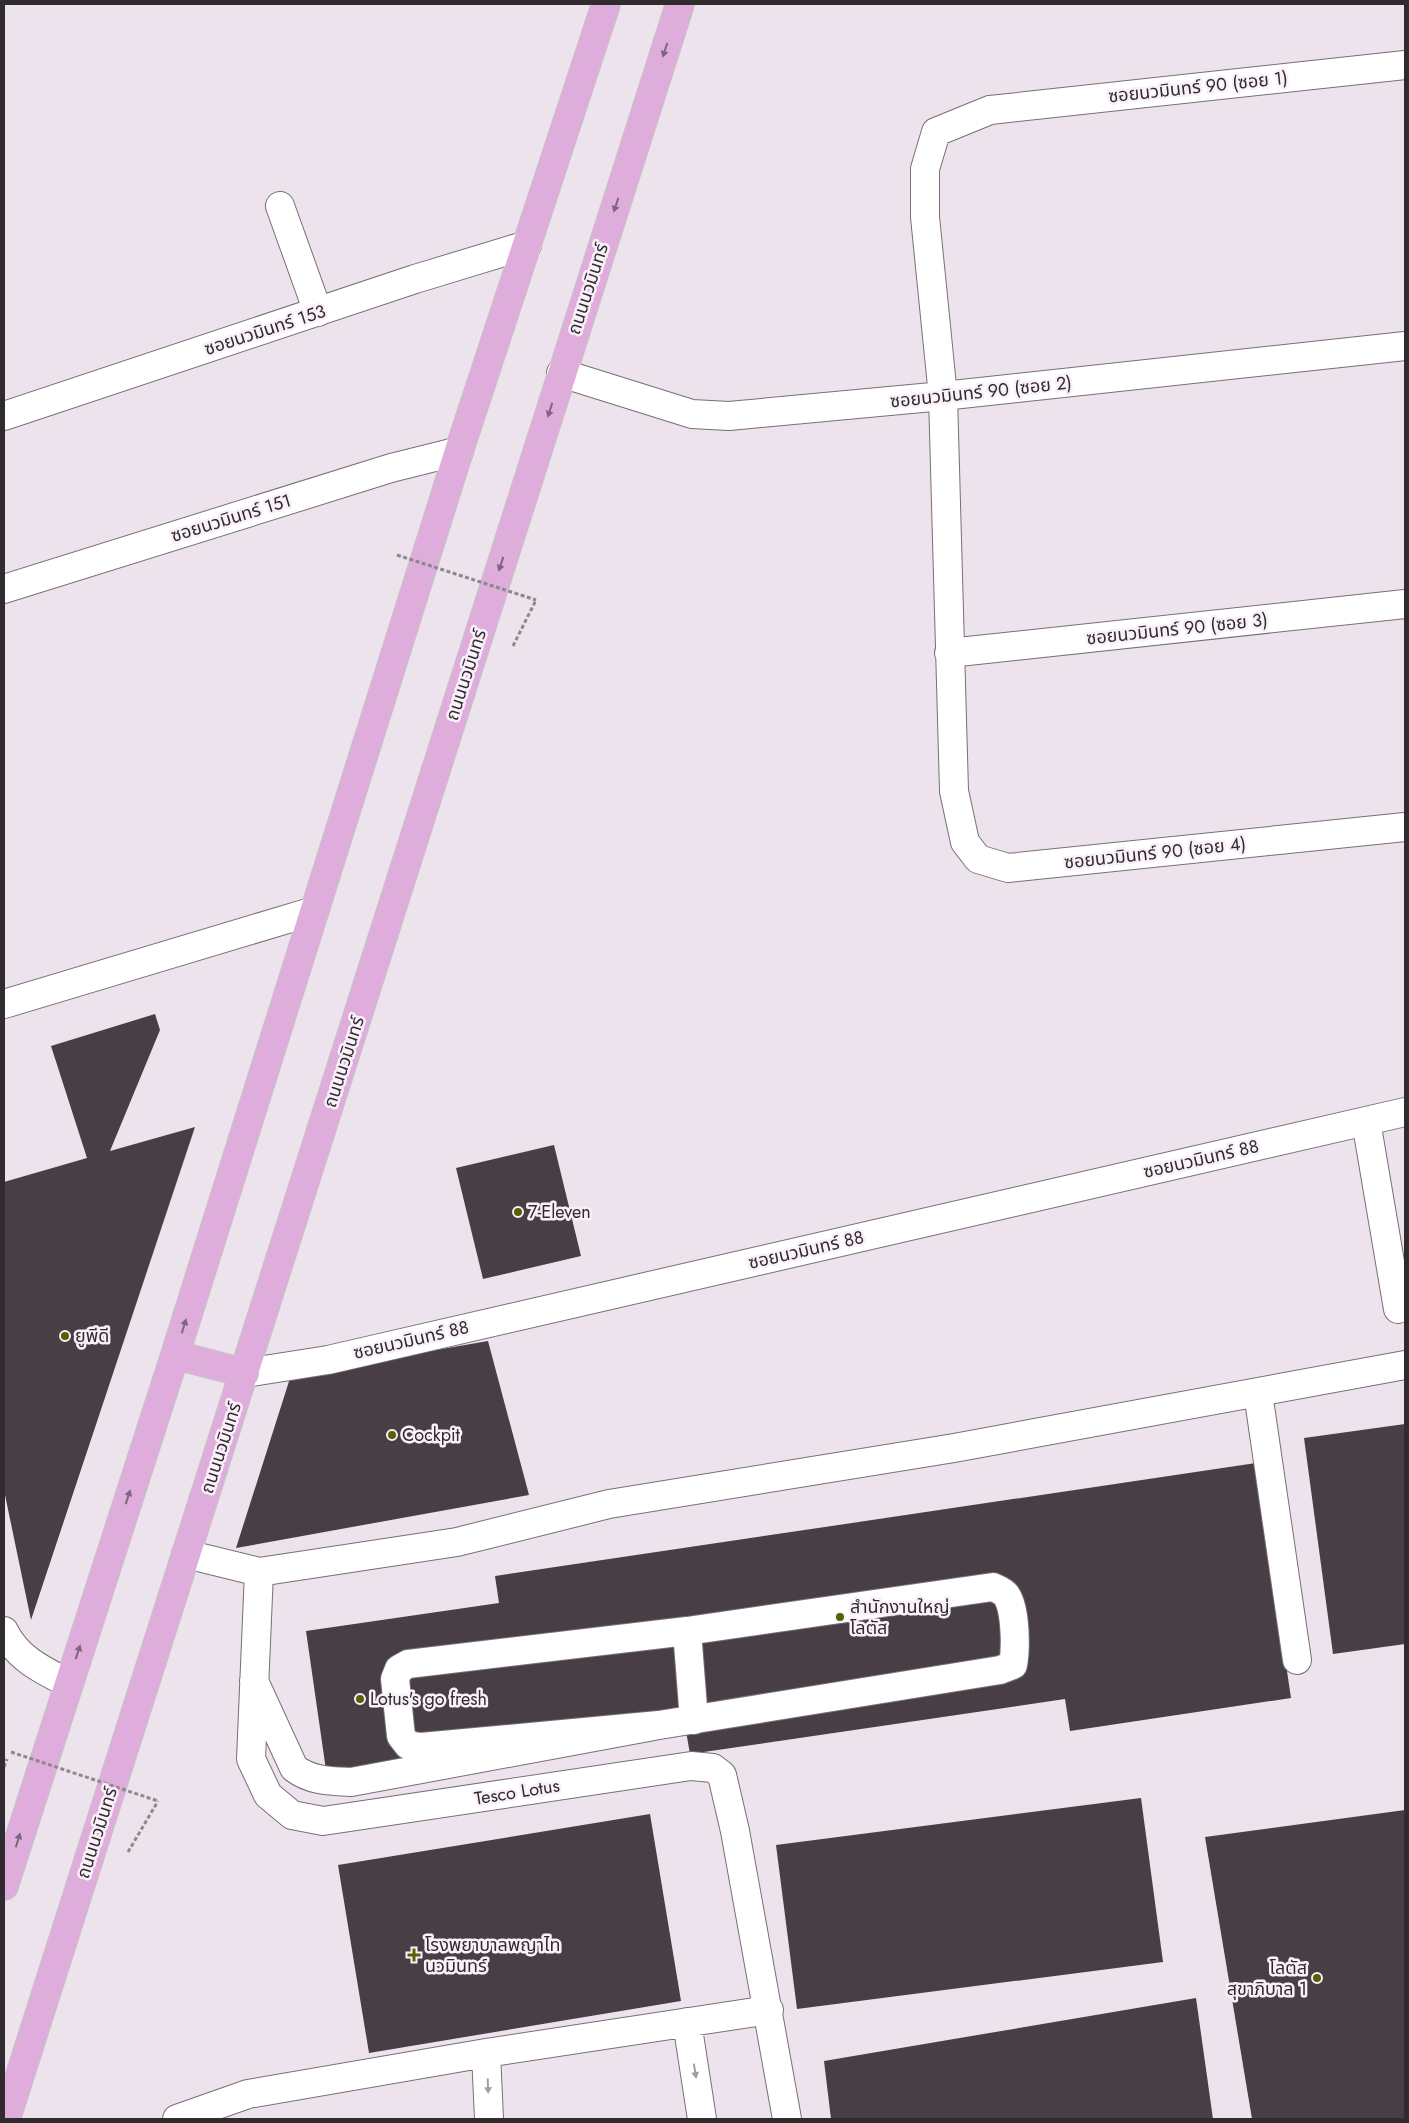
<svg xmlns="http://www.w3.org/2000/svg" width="1409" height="2123" font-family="Jost,'Noto Sans Thai',sans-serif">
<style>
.building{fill:#473e46}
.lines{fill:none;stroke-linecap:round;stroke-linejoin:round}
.minor-casing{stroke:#786f77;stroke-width:30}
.major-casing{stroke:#c5c4c4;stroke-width:30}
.path{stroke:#8f888e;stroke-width:3;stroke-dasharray:4 2.5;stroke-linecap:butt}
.minor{stroke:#fff;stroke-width:28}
.major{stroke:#dfaddc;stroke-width:28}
.path-bridge{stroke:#8f888e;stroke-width:3;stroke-dasharray:4 2.5;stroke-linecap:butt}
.oneway{fill:#7e667c}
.oneway2{fill:#a1a0a1}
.poi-dot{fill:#536205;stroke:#faf0f9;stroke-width:2}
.labels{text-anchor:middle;stroke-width:5;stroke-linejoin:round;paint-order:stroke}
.street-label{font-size:18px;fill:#2f2b2e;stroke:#faf0f9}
.poi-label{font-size:18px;fill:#2f2b2e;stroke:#faf0f9;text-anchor:start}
</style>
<rect width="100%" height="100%" fill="#ede3ec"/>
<path class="building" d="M155 1014 160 1030 110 1151 195 1127 31 1620 4 1490V1182L87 1158 51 1046Z
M554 1145 581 1256 483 1279 456 1168Z
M488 1341 529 1495 236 1548 291 1375Z
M1405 1424V1644L1333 1654 1304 1438Z
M1256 1463 1291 1698 1070 1731 1065 1699 690 1754 686 1731 328 1784 306 1631 499 1603 495 1576Z
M1141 1798 1163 1962 797 2009 776 1845Z
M1405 1810V2119H1252L1205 1837Z
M650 1814 681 2001 369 2053 338 1865Z
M1196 1998 1213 2119H831L824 2061Z"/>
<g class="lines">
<defs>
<path id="minor" d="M1405 65 990 110 936 132 925 169V217L943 396 954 791 965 842 978 859 1008 868 1405 827
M280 206 318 312
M561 373 692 414 729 416 943 396 1405 346
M4 416 415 279 527 245
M4 589 391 468 459 451
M949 653 1405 604
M4 1004 314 911
M1366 1121 1398 1309
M245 1373 328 1360 1405 1112
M1258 1393 1297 1660
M186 1554 259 1572 251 1759 268 1795 292 1815 323 1821 691 1766 713 1768 722 1775 735 1831 787 2119
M259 1572 457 1542 609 1504 954 1448 1405 1365
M4 1631C17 1658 42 1670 68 1683
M687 1631 694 1720
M254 1681 294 1768C311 1781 330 1781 351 1782L659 1725 1000 1670 1013 1665C1016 1649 1016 1609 1006 1595 1003 1591 997 1589 993 1587L687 1631 408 1664 399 1669 395 1679 401 1736 408 1745 421 1747 659 1725
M687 2022 702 2119
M486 2053 489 2119
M177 2119 248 2094 486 2053 769 2010"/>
<path id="major" d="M175 1355 245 1373
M4 1886 175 1355 459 451 606 4
M6 2119 680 4"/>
</defs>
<use href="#minor" class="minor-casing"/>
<use href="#major" class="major-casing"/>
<path class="path" d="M513 646 536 600
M4 1767 7 1759
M128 1852 158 1801"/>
<use href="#minor" class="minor"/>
<use href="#major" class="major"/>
<path class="path-bridge" d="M397 555 536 600
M11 1752 158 1801"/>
</g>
<defs><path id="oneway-solid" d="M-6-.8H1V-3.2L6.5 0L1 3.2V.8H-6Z" transform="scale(1.25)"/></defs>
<g class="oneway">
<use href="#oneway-solid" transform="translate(665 50) rotate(108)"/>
<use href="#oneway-solid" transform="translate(616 205) rotate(108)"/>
<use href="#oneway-solid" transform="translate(550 410) rotate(108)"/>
<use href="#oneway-solid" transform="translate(501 564) rotate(108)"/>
<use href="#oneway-solid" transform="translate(184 1326) rotate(-73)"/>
<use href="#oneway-solid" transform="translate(128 1497) rotate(-72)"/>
<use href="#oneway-solid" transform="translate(78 1652) rotate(-72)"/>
<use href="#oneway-solid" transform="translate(18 1840) rotate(-73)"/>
</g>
<g class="oneway2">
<use href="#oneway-solid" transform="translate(695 2071) rotate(81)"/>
<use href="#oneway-solid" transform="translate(488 2086) rotate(88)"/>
</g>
<g class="poi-dot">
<circle cx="518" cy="1212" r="5"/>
<circle cx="65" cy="1336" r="5"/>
<circle cx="392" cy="1435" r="5"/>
<circle cx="840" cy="1617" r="5"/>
<circle cx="360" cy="1699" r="5"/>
<path d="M411.5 1947.5h5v5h5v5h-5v5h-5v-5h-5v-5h5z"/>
<circle cx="1317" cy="1978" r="5"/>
</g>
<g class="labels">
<g class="street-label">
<text transform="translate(1198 87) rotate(-6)" y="6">ซอยนวมินทร์ 90 (ซอย 1)</text>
<text transform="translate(588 289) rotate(-72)" y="6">ถนนนวมินทร์</text>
<text transform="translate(265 330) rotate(-18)" y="6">ซอยนวมินทร์ 153</text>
<text transform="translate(981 392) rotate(-6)" y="6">ซอยนวมินทร์ 90 (ซอย 2)</text>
<text transform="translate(231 518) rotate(-17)" y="6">ซอยนวมินทร์ 151</text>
<text transform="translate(1177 629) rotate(-6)" y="6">ซอยนวมินทร์ 90 (ซอย 3)</text>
<text transform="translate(466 675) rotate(-72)" y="6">ถนนนวมินทร์</text>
<text transform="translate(1155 853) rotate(-6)" y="6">ซอยนวมินทร์ 90 (ซอย 4)</text>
<text transform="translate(344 1062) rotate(-72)" y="6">ถนนนวมินทร์</text>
<text transform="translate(1201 1159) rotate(-13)" y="6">ซอยนวมินทร์ 88</text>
<text transform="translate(806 1250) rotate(-13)" y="6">ซอยนวมินทร์ 88</text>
<text transform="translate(411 1340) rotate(-13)" y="6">ซอยนวมินทร์ 88</text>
<text transform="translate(221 1448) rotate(-72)" y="6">ถนนนวมินทร์</text>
<text transform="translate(517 1792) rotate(-9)" y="6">Tesco Lotus</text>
<text transform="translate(97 1833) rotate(-72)" y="6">ถนนนวมินทร์</text>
</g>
<g class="poi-label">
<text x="528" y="1218">7-Eleven</text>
<text x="75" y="1342">ยูพีดี</text>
<text x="402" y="1441">Cockpit</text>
<text x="850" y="1613">สำนักงานใหญ่<tspan x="850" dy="21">โลตัส</tspan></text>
<text x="370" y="1705">Lotus's go fresh</text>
<text x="425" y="1951">โรงพยาบาลพญาไท<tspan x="425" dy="21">นวมินทร์</tspan></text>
<text x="1307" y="1974" text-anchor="end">โลตัส<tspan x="1307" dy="21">สุขาภิบาล 1</tspan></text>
</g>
</g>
<rect width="1409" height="2123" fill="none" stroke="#2f2b2e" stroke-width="10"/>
</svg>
